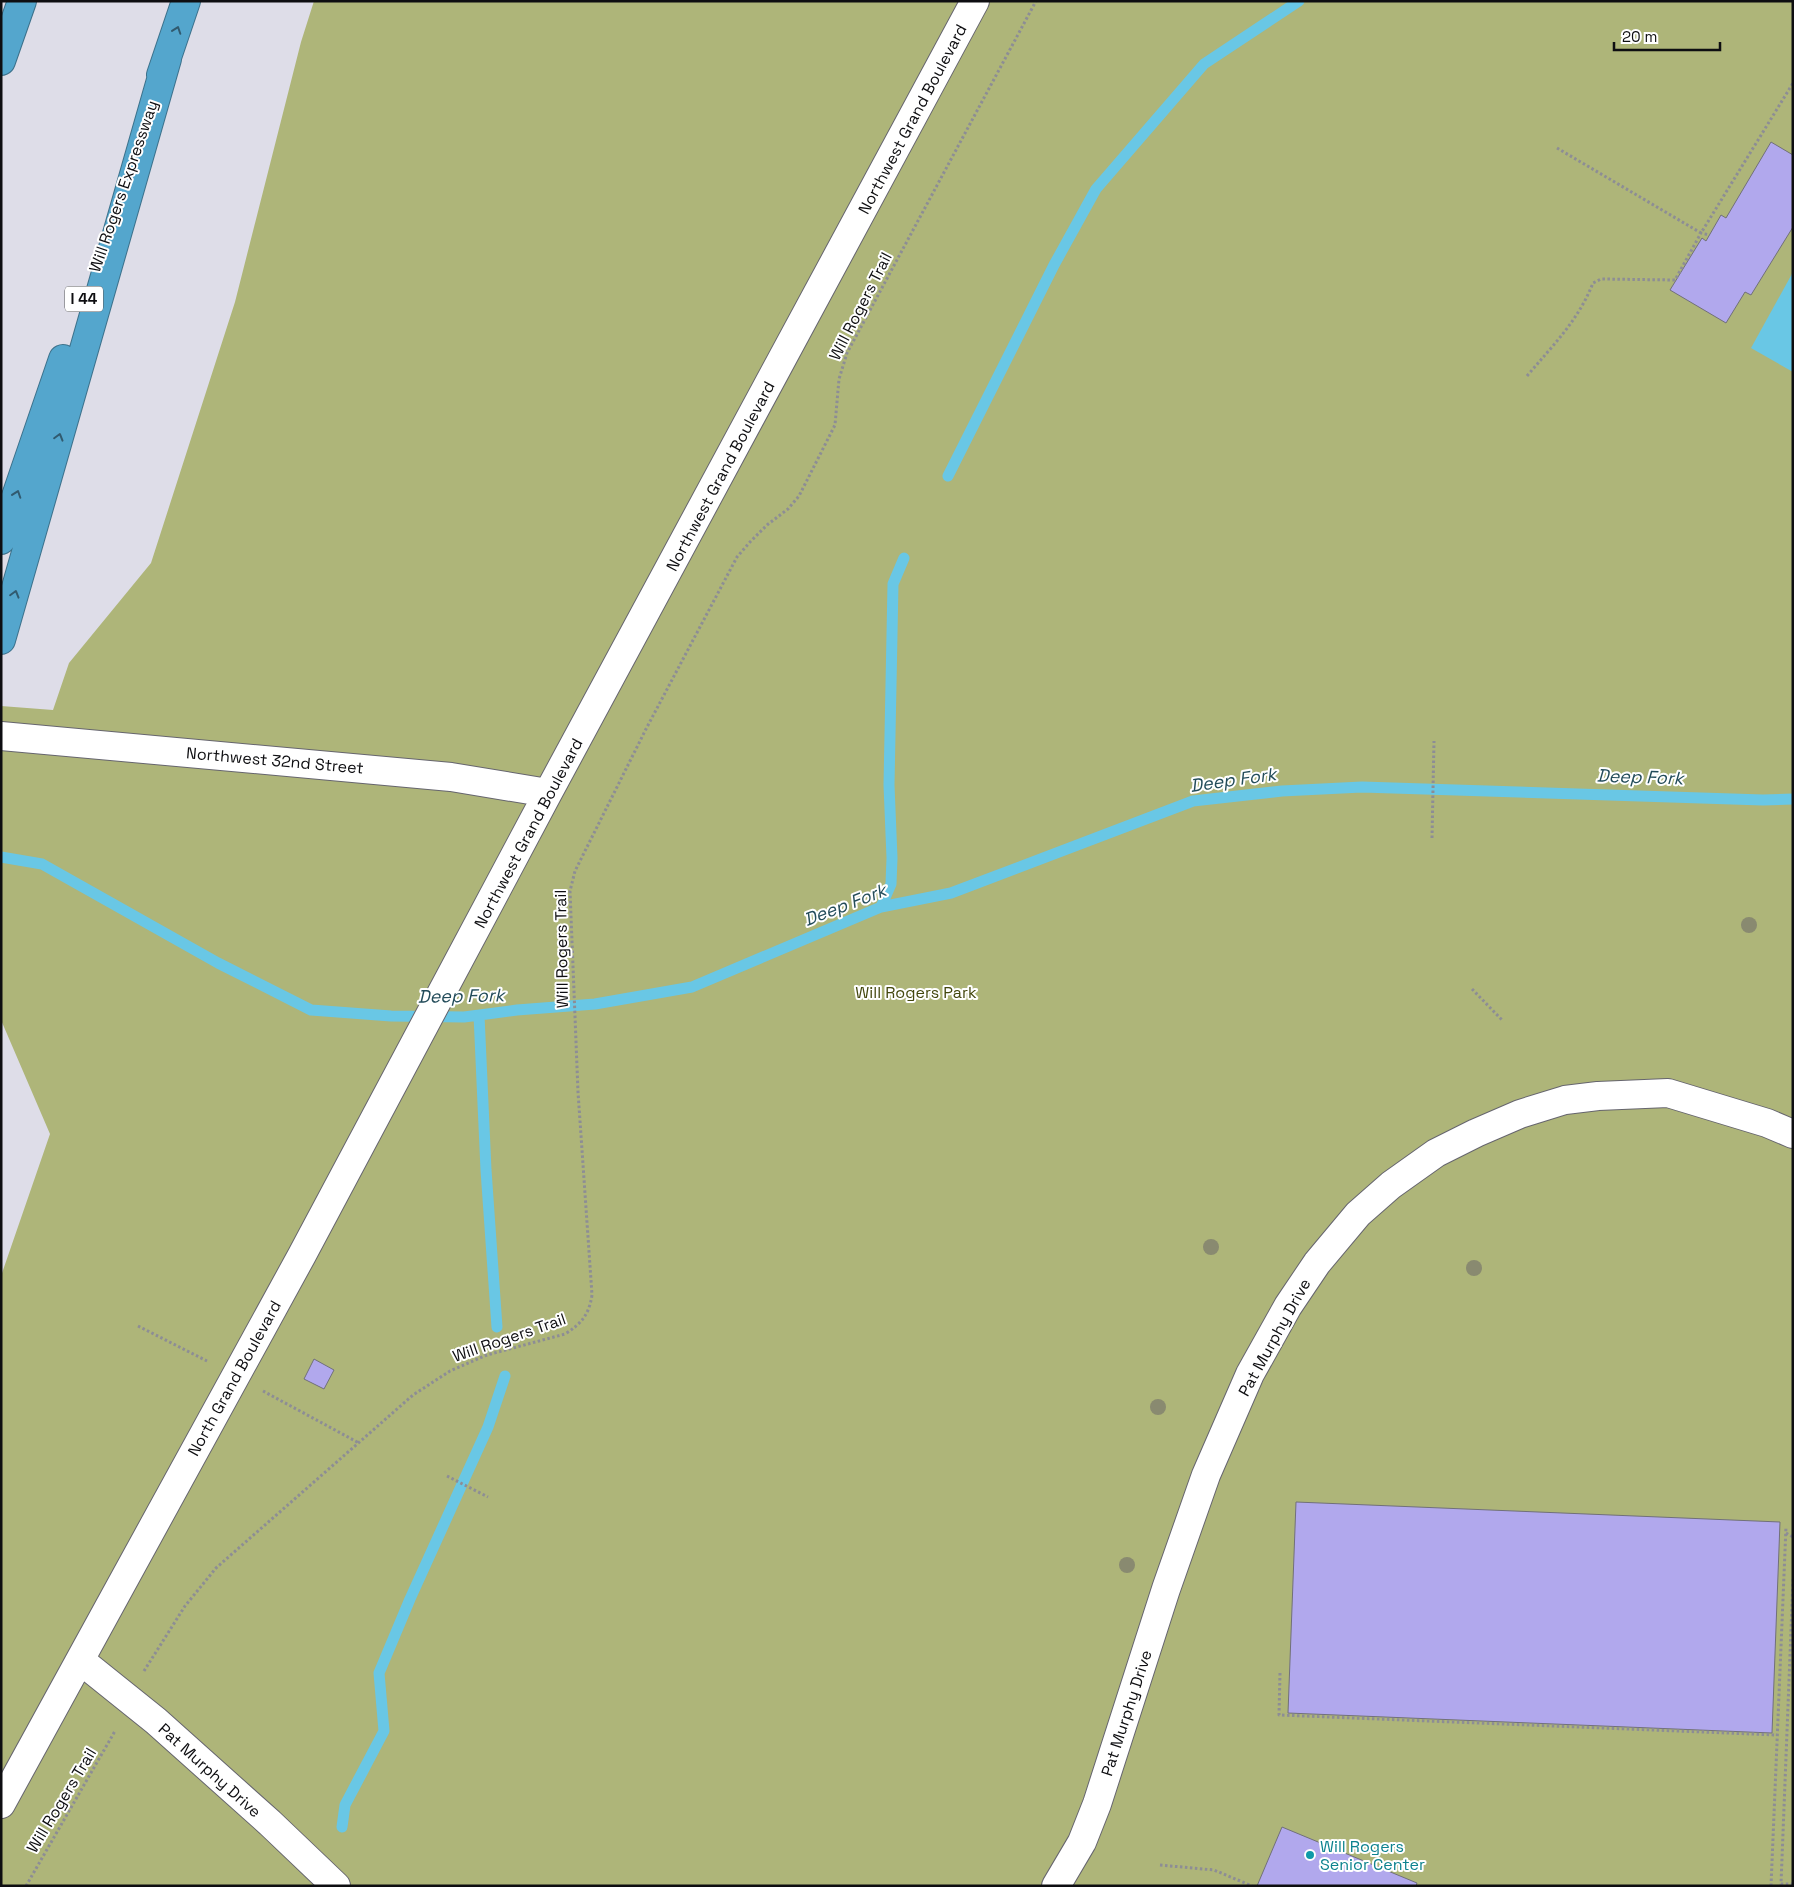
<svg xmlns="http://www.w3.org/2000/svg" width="1794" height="1887" font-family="'Space Grotesk',sans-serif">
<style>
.green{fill:#aeb579}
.water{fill:#69c7e5}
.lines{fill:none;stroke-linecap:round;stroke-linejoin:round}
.stream{stroke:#69c7e5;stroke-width:11}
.building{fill:#b1a8ed;stroke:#717079}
.minor-casing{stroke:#66656e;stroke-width:30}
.highway-casing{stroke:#3c718b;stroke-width:30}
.path{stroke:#8d8d95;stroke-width:3;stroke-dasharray:2.5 2.5;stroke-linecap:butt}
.minor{stroke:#fff;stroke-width:28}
.highway{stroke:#54a6cd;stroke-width:28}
.tree{fill:#898a70}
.oneway{stroke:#315a6f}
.culture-dot{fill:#0f9aa8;stroke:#fff;stroke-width:2}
.labels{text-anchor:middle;stroke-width:4;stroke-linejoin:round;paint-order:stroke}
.shield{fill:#fff;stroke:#565658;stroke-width:1}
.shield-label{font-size:15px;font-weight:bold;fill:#0e0e11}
.street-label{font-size:16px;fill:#0e0e11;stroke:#fff}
.park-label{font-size:16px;fill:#43470d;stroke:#fff}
.culture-label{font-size:16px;fill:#0d838f;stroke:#fff;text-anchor:start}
.water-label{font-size:18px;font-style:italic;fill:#234c5a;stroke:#fff}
</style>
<rect width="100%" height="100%" fill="#dedde8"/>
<path class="green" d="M314 1H1793V1886H1V1276L50 1134 1 1020V706L53 710 69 663 151 563 235 302 301 42Z"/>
<path class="water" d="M1793 272V372L1751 348Z"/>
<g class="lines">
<path class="stream" d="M948 476 1054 265 1096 189 1204 64 1299 1
M1 857 42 864 218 963 311 1010 391 1016 464 1017 517 1010 595 1004 692 987 881 907 951 893 1193 801 1282 791 1362 787 1763 800 1793 799
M881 907 891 884 892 858 889 785 893 584 904 558
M479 1015 486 1170 497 1327
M342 1827 345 1805 384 1731 379 1673 410 1599 488 1427 505 1376"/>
</g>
<path class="building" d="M1771 142 1793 155V227L1751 295 1745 292 1726 323 1670 290 1702 238 1706 241 1721 215 1726 218Z
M314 1359 334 1370 324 1389 304 1379Z
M1296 1502 1780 1522 1772 1733 1288 1713Z
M1282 1827 1417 1883 1416 1886H1257Z"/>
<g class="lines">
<defs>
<path id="minor" d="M1 736 451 777 548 793
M80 1660 156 1721 270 1823 336 1886
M1 1804 302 1255 548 793 975 1
M1056 1886 1082 1842 1097 1804 1166 1589 1206 1475 1250 1374 1288 1306 1317 1263 1358 1214 1391 1185 1436 1153 1476 1133 1520 1114 1565 1100 1598 1096 1668 1093 1767 1123 1793 1134"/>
<path id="highway" d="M1 61 22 1
M161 75 186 1
M1 540 63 359
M1 640 167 59"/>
</defs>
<use href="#minor" class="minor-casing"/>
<use href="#highway" class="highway-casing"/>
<path class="path" d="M1557 148 1701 233 1793 83
M1527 376C1553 345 1578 321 1593 283L1601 279 1675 280 1701 233 1709 235
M1432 838 1434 741
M1472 989 1503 1021
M138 1326 207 1361
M263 1391 359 1443
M447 1476 488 1497
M1786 1533 1793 1537
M1793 1579 1781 1884H1793
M144 1671 185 1606 216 1568 413 1395 450 1371 487 1355 565 1334C581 1324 589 1315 592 1295L578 1092 570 891 575 871 646 729 737 557 750 542 767 525 788 509 799 496 835 425 839 379 847 353 1036 1
M1280 1673 1279 1715 1777 1735
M1160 1865 1214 1870 1252 1886
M26 1886 115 1731
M1771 1886 1786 1527"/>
<use href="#minor" class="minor"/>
<use href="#highway" class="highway"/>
</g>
<g class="tree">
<circle cx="1749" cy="925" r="8"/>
<circle cx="1211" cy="1247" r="8"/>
<circle cx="1474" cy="1268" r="8"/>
<circle cx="1158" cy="1407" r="8"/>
<circle cx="1127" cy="1565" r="8"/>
</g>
<defs><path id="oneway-chevron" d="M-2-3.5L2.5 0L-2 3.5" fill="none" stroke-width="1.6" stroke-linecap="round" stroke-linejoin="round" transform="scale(1.25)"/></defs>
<g class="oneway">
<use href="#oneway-chevron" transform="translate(177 30) rotate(-71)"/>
<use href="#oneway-chevron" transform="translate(59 437) rotate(-74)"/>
<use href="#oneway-chevron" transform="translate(17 494) rotate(-71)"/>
<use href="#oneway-chevron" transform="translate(15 594) rotate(-74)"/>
</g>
<circle class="culture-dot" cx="1310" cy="1855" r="5"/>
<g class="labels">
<rect class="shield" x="65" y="286.5" width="38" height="25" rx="4"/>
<g class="shield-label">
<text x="84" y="304">I 44</text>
</g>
<g class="street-label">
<text transform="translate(912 119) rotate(-62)" y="6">Northwest Grand Boulevard</text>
<text transform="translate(123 186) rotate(-71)" y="6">Will Rogers Expressway</text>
<text transform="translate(860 306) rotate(-63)" y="6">Will Rogers Trail</text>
<text transform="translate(720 476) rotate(-62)" y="6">Northwest Grand Boulevard</text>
<text transform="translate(275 760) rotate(5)" y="6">Northwest 32nd Street</text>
<text transform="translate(528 833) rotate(-62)" y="6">Northwest Grand Boulevard</text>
<text transform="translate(561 949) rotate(-91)" y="6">Will Rogers Trail</text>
<text transform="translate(509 1337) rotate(-19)" y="6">Will Rogers Trail</text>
<text transform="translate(1274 1337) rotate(-61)" y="6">Pat Murphy Drive</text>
<text transform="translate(234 1378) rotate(-61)" y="6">North Grand Boulevard</text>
<text transform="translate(1126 1713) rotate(-72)" y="6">Pat Murphy Drive</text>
<text transform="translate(210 1770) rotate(42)" y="6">Pat Murphy Drive</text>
<text transform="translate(61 1800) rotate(-59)" y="6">Will Rogers Trail</text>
</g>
<g class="park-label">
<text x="916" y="998">Will Rogers Park</text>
</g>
<g class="culture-label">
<text x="1320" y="1852">Will Rogers<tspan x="1320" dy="18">Senior Center</tspan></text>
</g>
<g class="water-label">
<text transform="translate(1640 777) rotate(2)" y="6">Deep Fork</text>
<text transform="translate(1233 780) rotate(-8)" y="6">Deep Fork</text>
<text transform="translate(845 905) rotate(-21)" y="6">Deep Fork</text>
<text transform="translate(461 996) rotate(-1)" y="6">Deep Fork</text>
</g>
</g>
<rect width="1794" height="1887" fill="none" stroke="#0e0e11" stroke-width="5"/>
<path d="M1614 42v8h106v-8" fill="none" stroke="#0e0e11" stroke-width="2.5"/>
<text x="1622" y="42" font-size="15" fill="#0e0e11" stroke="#ffffff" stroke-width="4" paint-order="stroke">20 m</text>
</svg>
